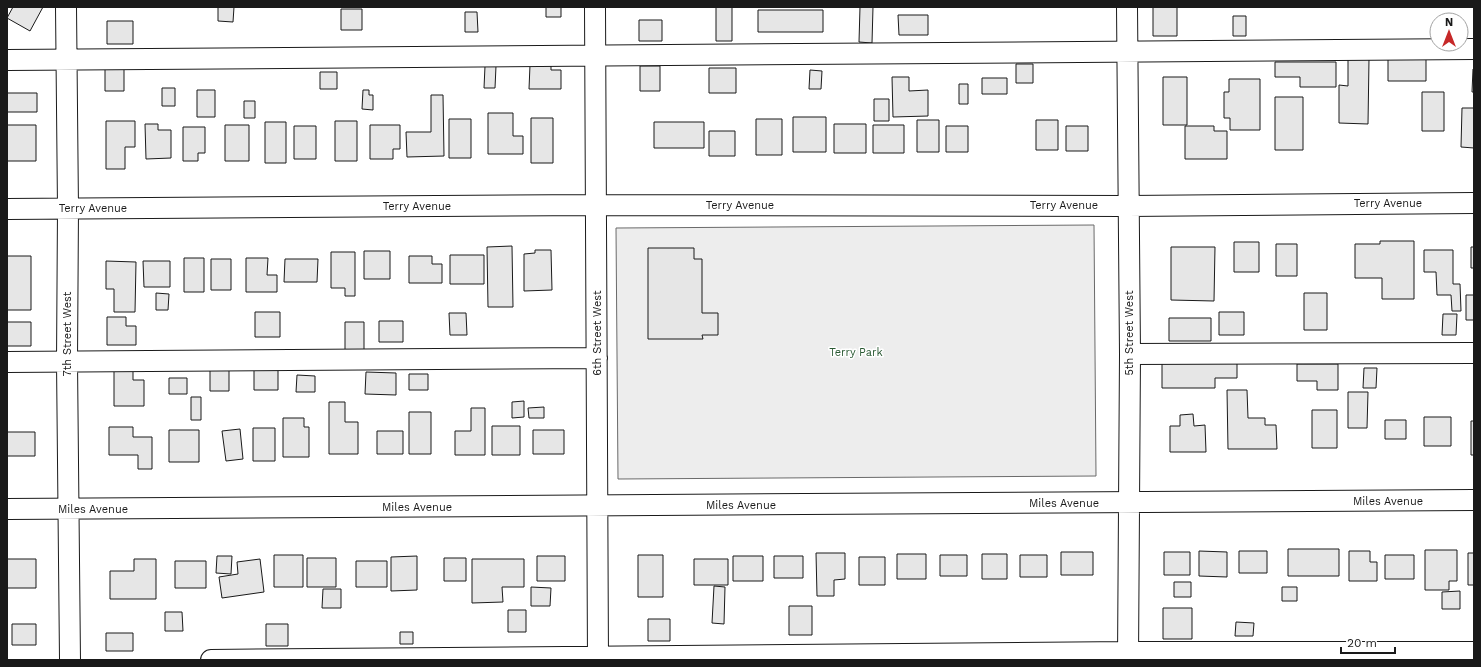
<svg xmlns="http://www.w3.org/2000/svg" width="1481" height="667" font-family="'Work Sans',sans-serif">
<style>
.built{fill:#ededed;stroke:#6a6a6a}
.building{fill:#e6e6e6;stroke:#1a1a1a}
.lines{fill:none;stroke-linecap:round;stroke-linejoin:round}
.minor-casing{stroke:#1a1a1a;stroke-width:22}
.minor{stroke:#fff;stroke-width:20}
.labels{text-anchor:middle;stroke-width:3;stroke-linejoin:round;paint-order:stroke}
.street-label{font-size:11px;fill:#1a1a1a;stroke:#fff}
.park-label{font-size:11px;fill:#2b5a34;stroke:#fff}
</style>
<rect width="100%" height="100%" fill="#fff"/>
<path class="built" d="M1094 225 1096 476 618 479 616 228Z"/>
<path class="building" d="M13 7H43L30 31 7 18Z
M218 7H234L233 22 218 21Z
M546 7H561V17H546Z
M716 7H732V41H716Z
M860 7H873L872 43 859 42Z
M1153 7H1177V36H1153Z
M341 9H362V30H341Z
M758 10H823V32H758Z
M465 12H477L478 32H465Z
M898 15H928V35H899Z
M1233 16H1246V36H1233Z
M639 20H662V41H639Z
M107 21H133V44H107Z
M1348 59H1369L1368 124 1339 123V85L1348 86Z
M1388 59H1426V81H1388Z
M1275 62H1336V87H1300V77H1275Z
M1016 64H1033V83H1016Z
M530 65H551V70H561V89H529Z
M485 66H496L495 88H484Z
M640 66H660V91H640Z
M709 68H736V93H709Z
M105 69H124V91H105Z
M1473 69H1474V92H1472Z
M810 70 822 71 821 89H809Z
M320 72H337V89H320Z
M892 77H909V91L928 90V116L893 117Z
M1163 77H1187V125H1163Z
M982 78H1007V94H982Z
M1229 79H1260V130H1230V118H1224V92H1229Z
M959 84H968V104H959Z
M162 88H175V106H162Z
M197 90H215V117H197Z
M363 90H369V95H373V110L362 109Z
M1422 92H1444V131H1422Z
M7 93H37V112H7Z
M431 95H443L444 156 407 157 406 132H431Z
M1275 97H1303V150H1275Z
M874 99H889V121H874Z
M244 101H255V118H244Z
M1462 108H1474V148L1461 147Z
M488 113H513V136H523V154H488Z
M793 117H826V152H793Z
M531 118H553V163H531Z
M449 119H471V158H449Z
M756 119H782V155H756Z
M917 120H939V152H917Z
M1036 120H1058V150H1036Z
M106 121H135V147H125V169H106Z
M335 121H357V161H335Z
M265 122H286V163H265Z
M654 122H704V148H654Z
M145 124H158V130H171V158L146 159Z
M834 124H866V153H834Z
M7 125H36V161H7Z
M225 125H249V161H225Z
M370 125H400V149H393V159H370Z
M873 125H904V153H873Z
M294 126H316V159H294Z
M946 126H968V152H946Z
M1066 126H1088V151H1066Z
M1185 126H1214V131H1227V159H1185Z
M183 127H205V153H198V161H183Z
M709 131H735V156H709Z
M1380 241H1414V299H1382V278H1355V244H1380Z
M1234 242H1259V272H1234Z
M1276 244H1297V276H1276Z
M512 246 513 307H488L487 247Z
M1171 247H1215L1214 301 1171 300Z
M1471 247H1474V268H1471Z
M648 248H694V259H702V313H718V335H702L703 339H648Z
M535 250H551L552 290 524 291V254L535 253Z
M1424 250H1453V284H1460L1461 311H1452L1451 295H1437L1436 272H1424Z
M364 251H390V279H364Z
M331 252H355V296H345V288H331Z
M450 255H484V284H450Z
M7 256H31V310H7Z
M409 256H432V264H442V283H409Z
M184 258H204V292H184Z
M246 258H268L267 275H277V292H246Z
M211 259H231V290H211Z
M285 259H318L317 282H284Z
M106 261 136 262 135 312H114V289H106Z
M143 261H170V287H144Z
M156 293 169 294 168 310H156Z
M1304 293H1327V330H1304Z
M1466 295H1474V320H1466Z
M255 312H280V337H255Z
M1219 312H1244V335H1219Z
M449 313H466L467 335H450Z
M1443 314H1457L1456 335H1442Z
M107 317H126V326H136V345H107Z
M1169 318H1211V341H1169Z
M379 321H403V342H379Z
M7 322H31V346H7Z
M345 322H364V350H345Z
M1162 362H1237V378H1215V388H1162Z
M1297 364H1338V390H1317V381H1297Z
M210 366H229V391H210Z
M114 368H133V380H144V406H114Z
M1364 368H1377L1376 388H1363Z
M254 369H278V390H254Z
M366 372 396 373V395L365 394Z
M409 374H428V390H409Z
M297 375 315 376V392H296Z
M169 378H187V394H169Z
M1227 390H1247L1248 418H1265V425H1276L1277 449H1228Z
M1348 392H1368L1367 428H1348Z
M191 397H201V420H191Z
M524 401V417L512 418V402Z
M329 402H345V422H358V454H329Z
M544 407V418H529L528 408Z
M471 408H485V455H455V431H471Z
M1312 410H1337V448H1312Z
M409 412H431V454H409Z
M1193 414 1194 426 1205 425 1206 452H1170V426H1180V415Z
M1424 417H1451V446H1424Z
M283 418H304V427H309V457H283Z
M1385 420H1406V439H1385Z
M1471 421H1474V455H1471Z
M492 426H520V455H492Z
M109 427H133V437H152V469H138V455H109Z
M253 428H275V461H253Z
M240 429 243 459 226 461 222 431Z
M169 430H199V462H169Z
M533 430H564V454H533Z
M377 431H403V454H377Z
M7 432H35V456H7Z
M1288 549H1339V576H1288Z
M1425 550H1457V581H1449V590H1425Z
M1199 551 1227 552V577L1199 576Z
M1239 551H1267V573H1239Z
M1349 551H1370V562H1377V581H1349Z
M1061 552H1093V575H1061Z
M1164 552H1190V575H1164Z
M816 553H845V579L834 580V596H817Z
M1468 553H1474V585H1468Z
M897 554H926V579H897Z
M982 554H1007V579H982Z
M274 555H303V587H274Z
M638 555H663V597H638Z
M940 555H967V576H940Z
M1020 555H1047V577H1020Z
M1385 555H1414V579H1385Z
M217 556H232L231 574 216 573Z
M417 556V590L391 591V557Z
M537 556H565V581H537Z
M733 556H763V581H733Z
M774 556H803V578H774Z
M859 557H885V585H859Z
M307 558H336V587H307Z
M444 558H466V581H444Z
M7 559H36V588H7Z
M134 559H156V599H110V571H134Z
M260 559 264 592 222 598 219 577 238 574 237 562Z
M472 559H524V587H502L503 602 472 603Z
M694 559H728V585H694Z
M175 561H206V588H175Z
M356 561H387V587H356Z
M1174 582H1191V597H1174Z
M714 586 725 587 724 624 712 623Z
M531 587 551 588 550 606H531Z
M1282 587H1297V601H1282Z
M323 589H341V608H322Z
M1460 591V609H1442V592Z
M789 606H812V635H789Z
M1163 608H1192V639H1163Z
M508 610H526V632H508Z
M165 612H182L183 631H165Z
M648 619H670V641H648Z
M1236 622 1254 623 1253 636H1235Z
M12 624H36V645H12Z
M266 624H288V646H266Z
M400 632H413V644H400Z
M106 633H133V651H106Z"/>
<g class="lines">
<defs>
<path id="minor" d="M66 7 68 209 67 362 70 660
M595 7 598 660
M1127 7 1130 354 1128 660
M7 60 1474 49
M7 209 597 205 1128 206 1474 203
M1130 354 1474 353
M7 362 597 358
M7 509 1474 500
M211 660 1128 652H1474"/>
</defs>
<use href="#minor" class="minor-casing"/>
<use href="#minor" class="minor"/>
</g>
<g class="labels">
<g class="street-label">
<text x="1388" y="207">Terry Avenue</text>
<text x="740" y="209">Terry Avenue</text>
<text x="1064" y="209">Terry Avenue</text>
<text x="417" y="210">Terry Avenue</text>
<text x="93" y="212">Terry Avenue</text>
<text transform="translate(597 333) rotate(-90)" y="4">6th Street West</text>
<text transform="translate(1129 333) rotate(-90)" y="4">5th Street West</text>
<text transform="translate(67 334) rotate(-90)" y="4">7th Street West</text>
<text x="1388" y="505">Miles Avenue</text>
<text x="1064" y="507">Miles Avenue</text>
<text x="741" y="509">Miles Avenue</text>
<text x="417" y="511">Miles Avenue</text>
<text x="93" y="513">Miles Avenue</text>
</g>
<g class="park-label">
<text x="856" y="356">Terry Park</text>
</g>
</g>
<rect width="1481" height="667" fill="none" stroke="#1a1a1a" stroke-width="16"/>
<g transform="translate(1449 32)"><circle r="19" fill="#ffffff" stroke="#a3a3a3"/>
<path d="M0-3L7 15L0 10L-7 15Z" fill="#c62828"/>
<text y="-6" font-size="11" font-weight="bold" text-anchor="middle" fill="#1a1a1a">N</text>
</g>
<path d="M1341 647v6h54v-6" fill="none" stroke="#1a1a1a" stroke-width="2"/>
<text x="1347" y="647" font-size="12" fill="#1a1a1a" stroke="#ffffff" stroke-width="3" paint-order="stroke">20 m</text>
</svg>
